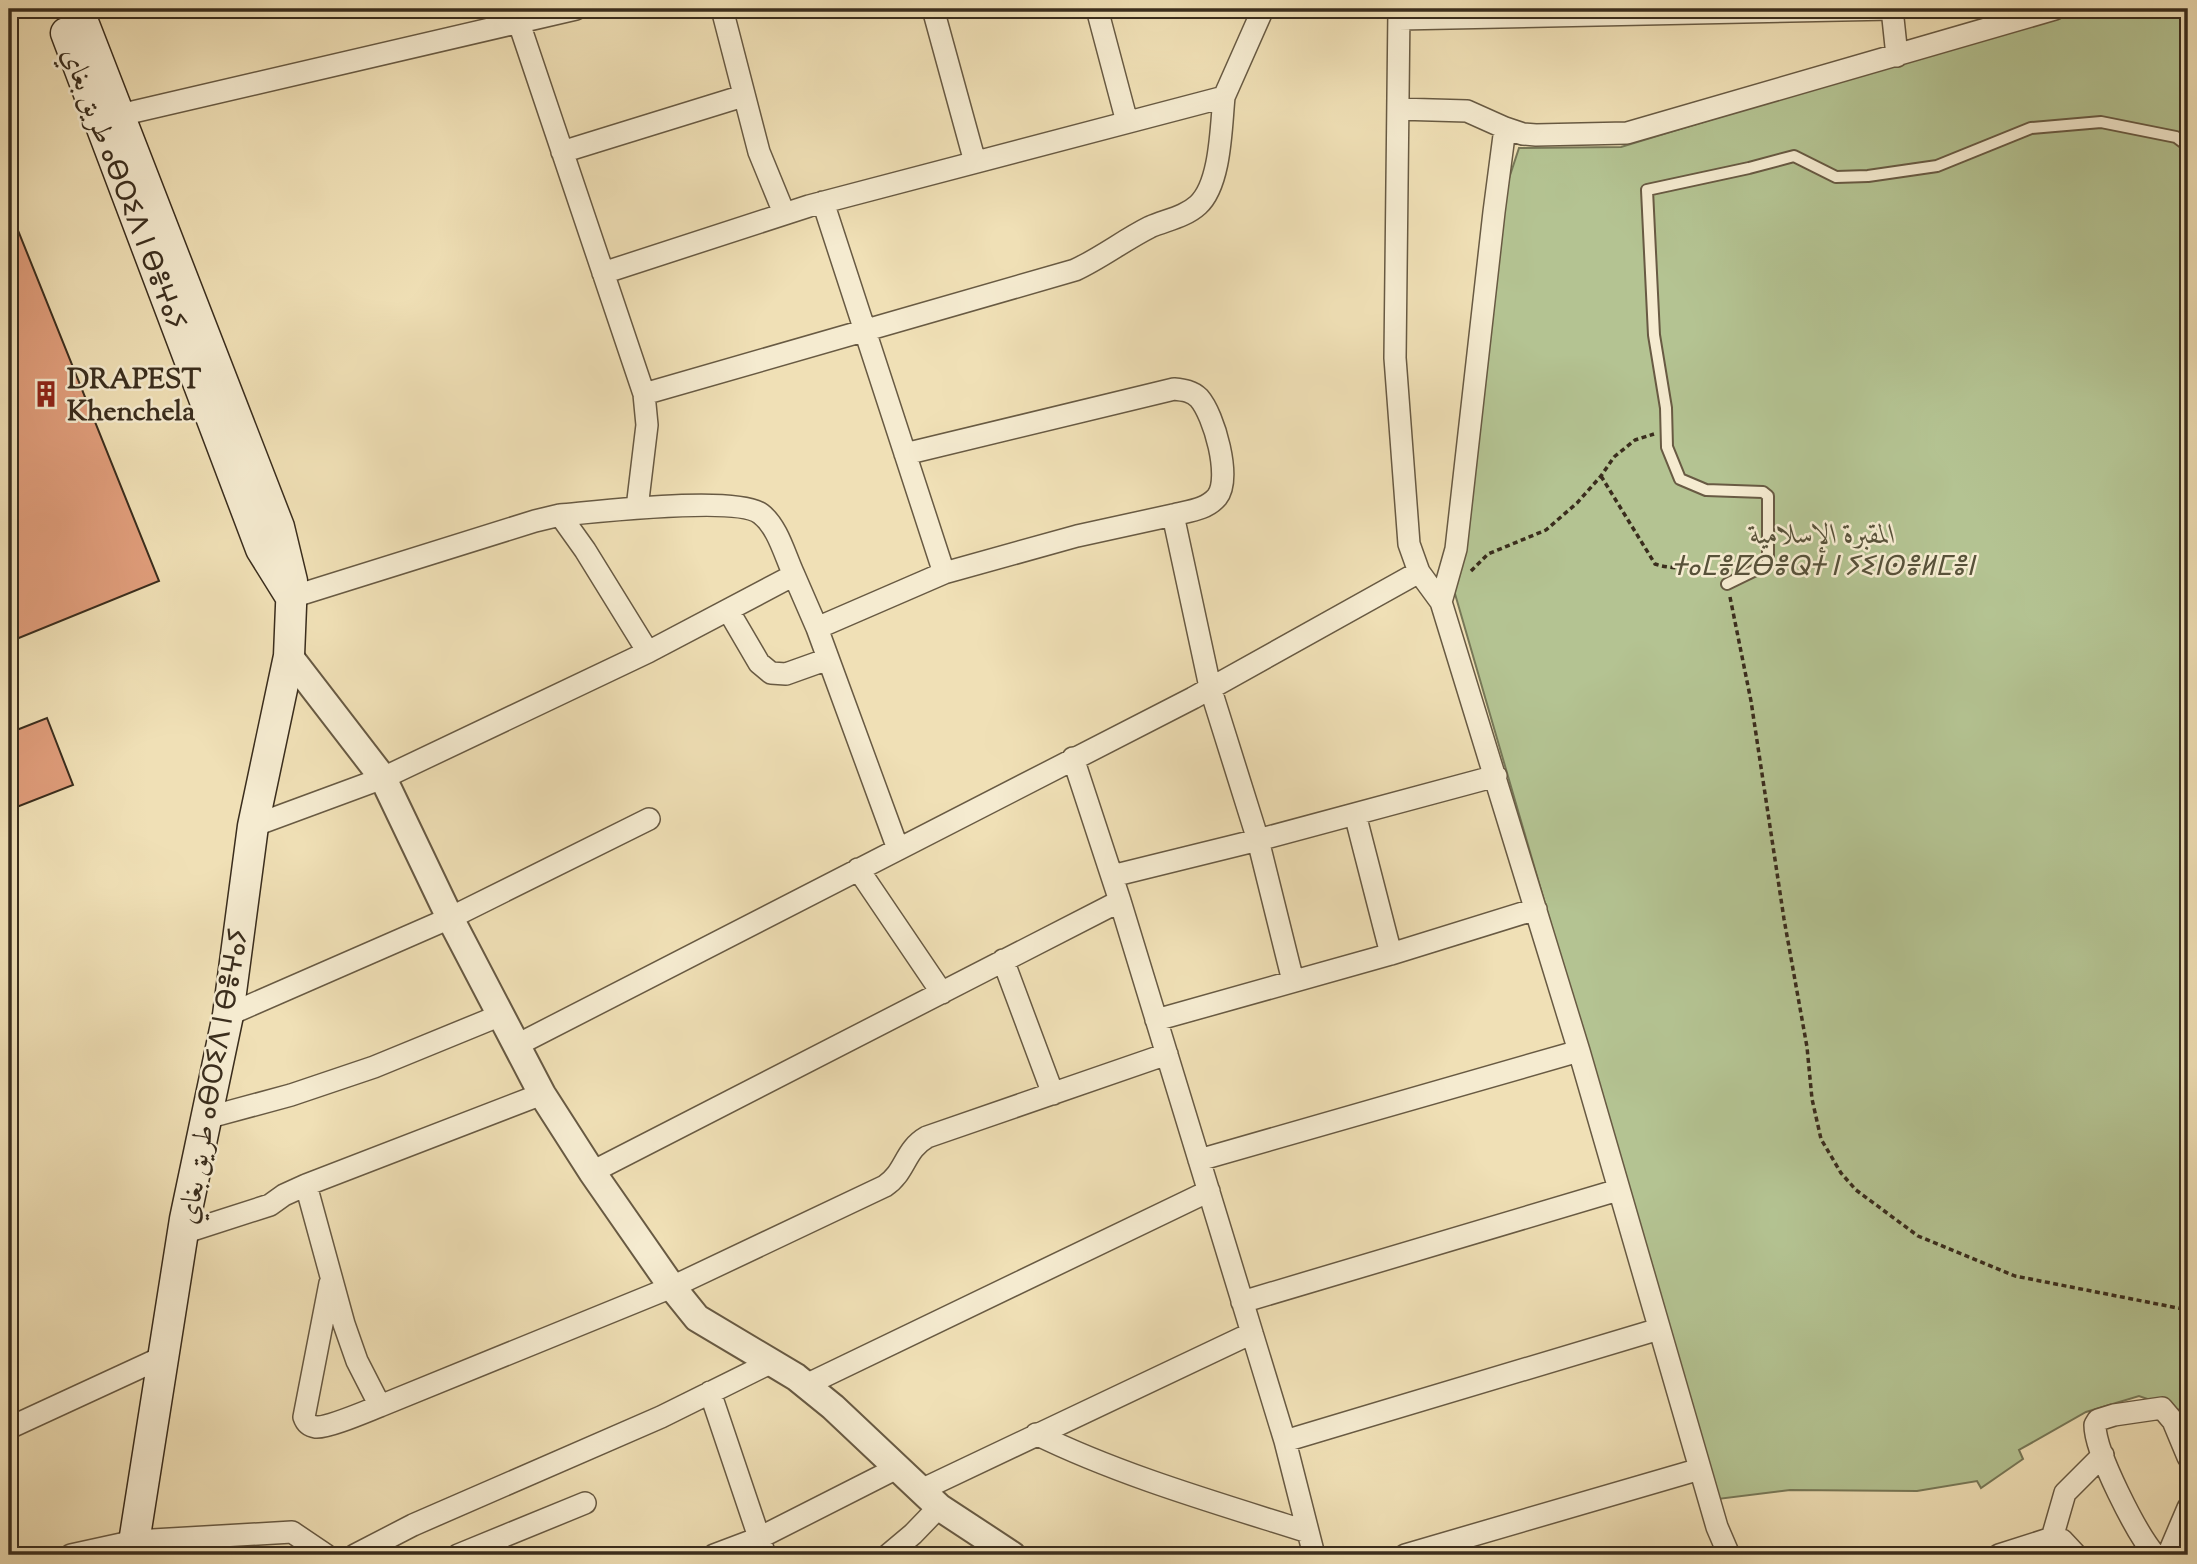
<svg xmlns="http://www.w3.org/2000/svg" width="2197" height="1564" font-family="'Sorts Mill Goudy',Amiri,'Noto Sans Tifinagh',serif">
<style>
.green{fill:#b4c392;stroke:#777858;stroke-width:2}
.building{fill:#e19e7c;stroke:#3a2d1d;stroke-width:2}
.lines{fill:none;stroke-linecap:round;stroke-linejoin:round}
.service-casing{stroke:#685a43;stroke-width:14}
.minor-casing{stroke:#685a43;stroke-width:24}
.tertiary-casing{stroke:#685a43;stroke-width:30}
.secondary-casing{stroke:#3a2d1d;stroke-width:33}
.path{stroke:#3a2d1d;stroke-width:3.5;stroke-dasharray:5 3.5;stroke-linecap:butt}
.service{stroke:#f5ebd0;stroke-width:10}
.minor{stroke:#f5ebd0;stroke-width:21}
.tertiary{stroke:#f5ebd0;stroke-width:26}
.secondary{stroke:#f5ebd0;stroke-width:30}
.labels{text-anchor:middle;stroke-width:5;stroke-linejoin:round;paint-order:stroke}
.street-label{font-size:28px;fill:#3a2d1d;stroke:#f5ebd0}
.poi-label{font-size:28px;font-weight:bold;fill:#3a2d1d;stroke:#f5ebd0;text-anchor:start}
.park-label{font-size:28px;font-style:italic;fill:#58523a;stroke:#f5ebd0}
</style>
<rect width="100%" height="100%" fill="#f0e0b6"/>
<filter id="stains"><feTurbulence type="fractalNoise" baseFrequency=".00286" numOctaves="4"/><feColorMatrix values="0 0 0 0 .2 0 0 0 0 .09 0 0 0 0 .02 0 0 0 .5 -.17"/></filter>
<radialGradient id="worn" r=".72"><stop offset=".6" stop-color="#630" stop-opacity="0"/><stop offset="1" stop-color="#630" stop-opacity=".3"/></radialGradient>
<path class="green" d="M2076 9H2188V1413L2139 1396 2086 1412 2019 1450 2023 1459 1981 1488 1977 1481 1917 1491 1790 1490 1718 1499 1453 587 1496 218 1519 148 1621 147Z"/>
<path class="building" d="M9 208 159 581 9 642Z
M47 718 73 785 9 810V733Z"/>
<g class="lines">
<defs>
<path id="service" d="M1727 584 1768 564V496L1763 492 1706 490 1680 479 1667 447 1666 408 1654 335 1647 190 1749 168 1794 156 1836 177 1868 176 1937 166 2031 128 2101 122 2176 137 2188 146"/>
<path id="minor" d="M722 9 759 152 784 213
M933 9 975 162
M1097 9 1127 122
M1399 9 1395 358 1409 544 1419 572 1441 602 1579 1051 1717 1527 1729 1555
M1892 9 1897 56
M1399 19 1892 9
M519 23 644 394 647 425 637 508
M1398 109 1467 111 1505 128
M120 115 576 9
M562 152 743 96
M603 273 809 206 1224 97 1263 9
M644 394 1075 270C1101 258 1124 240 1150 227 1166 220 1185 217 1198 205 1221 184 1221 126 1224 97
M905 454 1174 389C1184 390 1192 391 1199 398 1214 415 1232 478 1217 497 1206 510 1188 511 1173 515
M560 515C596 512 737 495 761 514 778 527 785 556 794 575
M944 573 1077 536 1173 515 1210 687 1258 840 1293 981
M292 597 535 521 560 515 585 550 648 652
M1441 602 1456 549 1494 212 1505 128 1523 134 1536 135 1627 133 2055 9
M728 610 759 663 771 673 786 674 828 659
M817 628 944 573 823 202
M1073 758 1120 901 1285 1441 1314 1555
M1355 814 1391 954
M253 826 383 778 648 652 794 575 817 628 898 849
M858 869 942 993
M1112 876 1258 840 1496 776
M1003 960 1053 1094
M228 1015 450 918 649 819
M1156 1020 1391 954 1536 909
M517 1045 1193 698 1419 572
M206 1118 291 1095 374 1067 501 1015
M1199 1160 1579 1051
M592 1172 1120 901
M306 1185 344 1324 357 1361 380 1406 672 1287 885 1186C906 1172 904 1150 927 1137L1167 1054
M183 1233 270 1205 284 1195 306 1185 542 1094
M330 1283 304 1417C306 1423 309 1426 316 1427 328 1428 367 1411 380 1406
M1242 1302 1618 1190
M806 1385 1209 1191
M710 1392 765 1555
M9 1428 165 1356
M1036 1434C1122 1476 1217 1503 1308 1532
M1285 1441 1659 1329
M921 1490 1252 1333
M2052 1538 2065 1493 2103 1455
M71 1555 135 1541 292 1532 326 1555
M355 1555 413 1525 661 1417 770 1363
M458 1555 585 1503
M714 1555 759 1538 897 1468
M888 1555 913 1534 939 1507
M1405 1555 1700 1469
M1999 1555 2052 1538 2062 1540 2076 1555
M2155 1555C2137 1534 2095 1453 2095 1425L2098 1420 2114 1415 2162 1408 2173 1421 2188 1457
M2168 1555 2188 1508"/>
<path id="tertiary" d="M289 656 383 778 450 918 542 1094 592 1172 672 1287 697 1318 796 1377 833 1407 939 1507 1012 1555"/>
<path id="secondary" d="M78 9 279 527 292 581 289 656 253 826 228 1015 185 1219 132 1555
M66 33 261 549 289 594"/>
</defs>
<use href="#service" class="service-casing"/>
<use href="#minor" class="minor-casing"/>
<use href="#tertiary" class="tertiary-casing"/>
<use href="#secondary" class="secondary-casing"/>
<path class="path" d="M1601 476 1655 564C1675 571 1701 565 1717 577
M1471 571 1488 554 1546 530 1577 503 1601 476 1614 457 1635 440 1654 434
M1730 597 1751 701 1784 919 1807 1047 1812 1099 1821 1139 1841 1173 1856 1190 1918 1236 2015 1276 2188 1310"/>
<use href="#service" class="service"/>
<use href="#minor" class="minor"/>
<use href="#tertiary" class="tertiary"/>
<use href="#secondary" class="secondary"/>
</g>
<defs>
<symbol id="building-bare" viewBox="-9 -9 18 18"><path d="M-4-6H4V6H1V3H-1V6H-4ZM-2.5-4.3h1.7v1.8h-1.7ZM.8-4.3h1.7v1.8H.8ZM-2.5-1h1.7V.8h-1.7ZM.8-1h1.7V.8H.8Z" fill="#8f2418" stroke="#f5ebd0" stroke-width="2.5" paint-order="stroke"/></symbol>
</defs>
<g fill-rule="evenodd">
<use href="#building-bare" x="27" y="375" width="38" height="38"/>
</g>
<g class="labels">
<g class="street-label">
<text transform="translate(125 188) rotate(69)" y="10">طريق بغاي ⴰⴱⵔⵉⴷ ⵏ ⴱⴻⵖⴰⵢ</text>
<text transform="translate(212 1076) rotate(-80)" y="10">طريق بغاي ⴰⴱⵔⵉⴷ ⵏ ⴱⴻⵖⴰⵢ</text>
</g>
<g class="poi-label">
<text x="67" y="388">DRAPEST<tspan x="67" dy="32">Khenchela</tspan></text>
</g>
<g class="park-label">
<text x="1823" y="543">المقبرة الإسلامية<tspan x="1823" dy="32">ⵜⴰⵎⴻⵇⴱⴻⵕⵜ ⵏ ⵢⵉⵏⵙⴻⵍⵎⴻⵏ</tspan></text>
</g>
</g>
<rect width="2197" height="1564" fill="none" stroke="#f0e0b6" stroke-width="35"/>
<rect x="10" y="10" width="2176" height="1543" fill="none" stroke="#3a2d1d" stroke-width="3.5"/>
<rect x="18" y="18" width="2162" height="1529" fill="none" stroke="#3a2d1d" stroke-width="2"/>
<rect width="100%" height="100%" filter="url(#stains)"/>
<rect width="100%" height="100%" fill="url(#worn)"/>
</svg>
